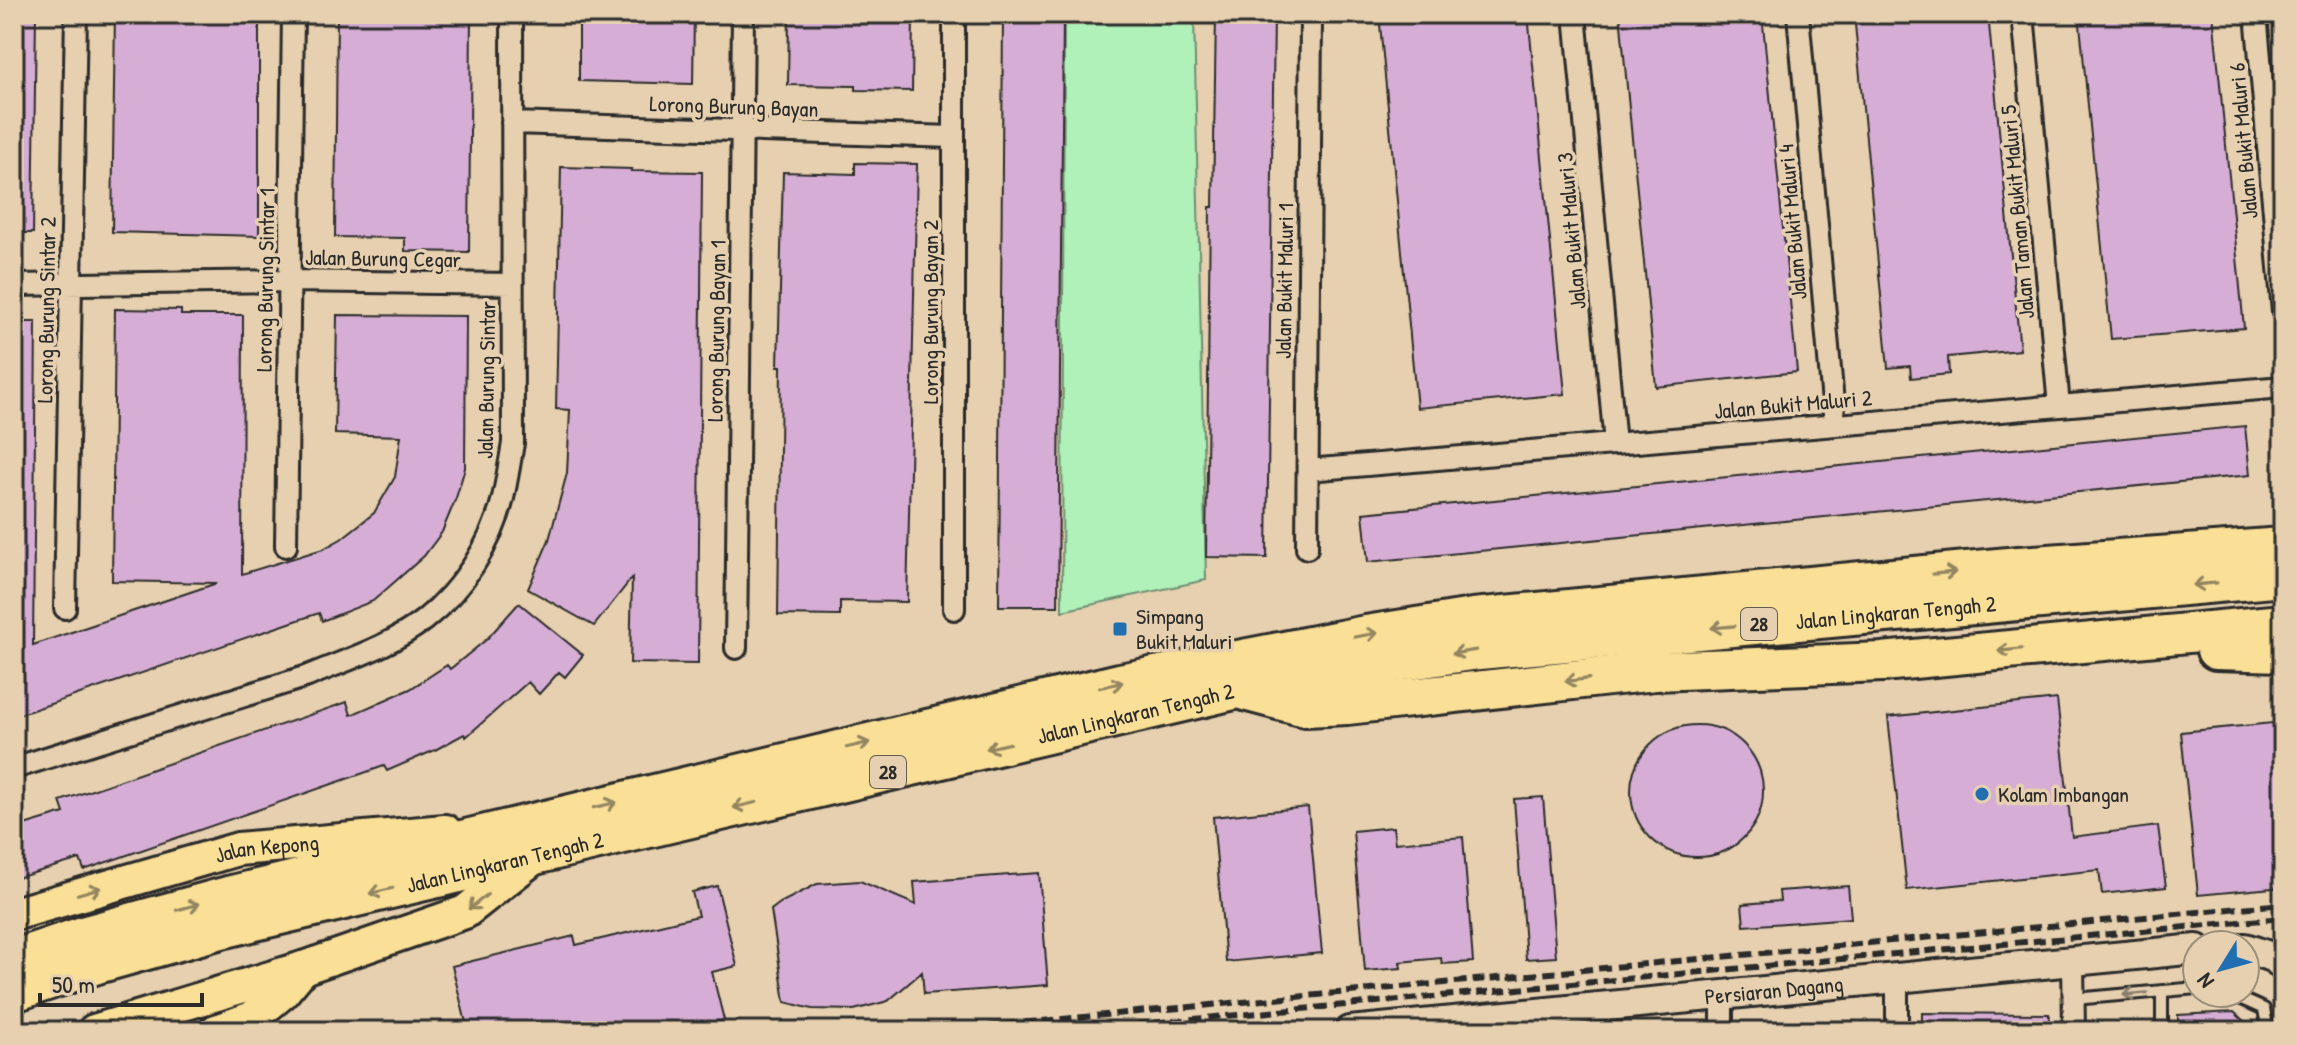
<svg xmlns="http://www.w3.org/2000/svg" width="2297" height="1045" font-family="'Patrick Hand',sans-serif">
<style>
.green{fill:#b0f0b9;stroke:#6e8e72;stroke-width:2}
.building{fill:#d6aed5;stroke:#2b2b2b;stroke-width:2}
.lines{fill:none;stroke-linecap:round;stroke-linejoin:round}
.lane-casing{stroke:#2b2b2b;stroke-width:16}
.street-casing{stroke:#2b2b2b;stroke-width:26}
.secondary-casing{stroke:#2b2b2b;stroke-width:34}
.primary-casing{stroke:#2b2b2b;stroke-width:38}
.highway-casing{stroke:#2b2b2b;stroke-width:44}
.lane{stroke:#e6d0af;stroke-width:10}
.street{stroke:#e6d0af;stroke-width:20}
.secondary{stroke:#e6d0af;stroke-width:28}
.primary{stroke:#fadf96;stroke-width:32}
.highway{stroke:#fadf96;stroke-width:38}
.rail{stroke:#2b2b2b;stroke-width:6;stroke-dasharray:12 6;stroke-linecap:butt}
.oneway{stroke:#928560}
.oneway2{stroke:#887e6d}
.poi-dot{fill:#1f6fb2;stroke:#e6d0af;stroke-width:3}
.labels{text-anchor:middle;stroke-width:7;stroke-linejoin:round;paint-order:stroke}
.shield{fill:#e6d0af;stroke:#635c53;stroke-width:2}
.shield-label{font-size:20px;font-weight:bold;fill:#2b2b2b}
.street-label{font-size:22px;fill:#2b2b2b;stroke:#e6d0af}
.poi-label{font-size:22px;fill:#2b2b2b;stroke:#e6d0af;text-anchor:start}
</style>
<rect width="100%" height="100%" fill="#e6d0af"/>
<filter id="ink" filterUnits="userSpaceOnUse"><feTurbulence type="fractalNoise" baseFrequency=".0125" numOctaves="2"/><feDisplacementMap in="SourceGraphic" scale="16" xChannelSelector="R" yChannelSelector="G"/><feConvolveMatrix kernelMatrix="1 2 1 2 8 2 1 2 1" color-interpolation-filters="sRGB"/></filter>
<g filter="url(#ink)">
<path class="green" d="M1064 14H1194L1206 580 1062 611Z"/>
<path class="building" d="M14 14H36L33 233H14Z
M115 14H259V236L112 232Z
M337 14H471L469 252 405 251V238L335 237Z
M579 14H694L693 84 579 81Z
M789 14H913L912 91 856 90V86L788 85Z
M1003 14H1063L1058 606H999Z
M1216 14H1274L1267 558 1206 557 1210 207H1213Z
M1379 14H1528L1565 394 1417 408Z
M1620 14H1762L1797 372 1656 387Z
M1854 14H1988L2020 350 1948 357 1949 374 1911 378 1910 366 1888 368Z
M2079 14H2213L2244 328 2111 339Z
M855 163 917 164 907 602 840 601V616L778 615 781 366H778L783 172 855 174Z
M561 167 632 169 631 171 702 172 698 664 630 663 632 578 594 626 528 589 549 540 567 473 570 410 556 409Z
M115 309 181 310V315H243L242 574 323 549 341 539 374 513 395 477 401 436 335 434 337 315 466 316 465 468 456 498 442 532 424 556 373 601 322 621 319 613 18 715 14 704V322H36L33 645 217 583 112 581Z
M2245 426 2250 475 1368 562 1363 513Z
M519 603 583 655 565 677 559 672 539 694 528 682 466 737 464 734 435 750 387 771 384 766 84 870 80 859 14 879V828L64 813 60 801 347 702 351 715 410 689 447 665 450 669 487 639Z
M2057 699 2072 837 2158 826 2166 887 2102 894 2099 870 1907 890 1888 717Z
M2283 722V887L2198 895 2181 732Z
M1631 791a66 66 0 1 1 132 0a66 66 0 1 1-132 0Z
M1543 797 1556 957 1526 959 1514 799Z
M1308 807 1322 953 1226 962 1213 817Z
M1393 827 1395 843 1463 837 1473 962 1442 964 1441 958 1400 962 1401 968 1365 971 1353 831Z
M1039 873 1048 985 924 994 922 972 888 1001 854 1010 812 1009 785 1002 771 910 780 903 817 884 860 881 916 905 914 882Z
M717 886 737 966 712 972 724 1020 678 1031H468L452 966 574 936 576 945 698 916 692 892Z
M1848 886 1851 918 1744 926 1742 904 1780 901 1779 891Z
M2234 1012 2255 1031H2178V1015Z
M1922 1013 2049 1014V1031H1922Z"/>
<g class="lines">
<defs>
<path id="lane" d="M2162 991V1031
M2228 993 2264 1009 2268 1031
M2074 999 2197 988"/>
<path id="street" d="M1575 14 1615 444
M1798 14 1835 425
M2023 14 2059 406
M2256 14 2283 312
M512 123 954 137
M14 285 289 281 512 284
M1308 470 2283 387
M286 546 293 14
M1307 548 1311 14
M65 608 76 14
M954 609V14
M736 648 743 14
M14 768 308 676C346 660 391 646 424 620 462 590 492 544 503 498 507 480 510 461 513 443L512 14
M2073 961 2074 1031
M1897 979V1031
M1722 1031V995"/>
<g id="secondary">
<path d="M2245 948 2275 958 2283 966"/>
<path id="s1" d="M1350 1031 2197 949"/>
</g>
<g id="primary">
<path id="s2" d="M14 914 238 849 445 831"/>
<path d="M94 1031 303 968 465 912 536 856"/>
<path d="M216 1031 252 1018 282 993 303 968"/>
</g>
<g id="highway">
<path d="M2216 650 2283 652"/>
<path d="M1248 692 1305 707 1347 705 1655 671 1882 662 2283 624"/>
<path d="M14 959 86 935 228 896 529 824 1120 683 1366 635 1473 618 2019 566 2283 547"/>
<path id="s3" d="M14 992 97 964 221 929 1238 689 1375 665 1479 650 2283 577"/>
</g>
</defs>
<use href="#lane" class="lane-casing"/>
<use href="#street" class="street-casing"/>
<use href="#secondary" class="secondary-casing"/>
<use href="#primary" class="primary-casing"/>
<use href="#highway" class="highway-casing"/>
<use href="#lane" class="lane"/>
<use href="#street" class="street"/>
<use href="#secondary" class="secondary"/>
<use href="#primary" class="primary"/>
<use href="#highway" class="highway"/>
<path class="rail" d="M935 1031 2283 904
M1065 1031 2283 918"/>
</g>
<defs><path id="oneway-shaft" d="M-6 0H5M1.5-3L5.5 0L1.5 3" fill="none" stroke-width="1.6" stroke-linecap="round" stroke-linejoin="round" transform="scale(2)"/></defs>
<g class="oneway">
<use href="#oneway-shaft" transform="translate(1944 573) rotate(-5)"/>
<use href="#oneway-shaft" transform="translate(2205 584) rotate(175)"/>
<use href="#oneway-shaft" transform="translate(1723 627) rotate(175)"/>
<use href="#oneway-shaft" transform="translate(1366 635) rotate(-10)"/>
<use href="#oneway-shaft" transform="translate(2010 650) rotate(174)"/>
<use href="#oneway-shaft" transform="translate(1464 652) rotate(171)"/>
<use href="#oneway-shaft" transform="translate(1577 680) rotate(173)"/>
<use href="#oneway-shaft" transform="translate(1111 685) rotate(-13)"/>
<use href="#oneway-shaft" transform="translate(858 745) rotate(-13)"/>
<use href="#oneway-shaft" transform="translate(998 746) rotate(167)"/>
<use href="#oneway-shaft" transform="translate(605 805) rotate(-13)"/>
<use href="#oneway-shaft" transform="translate(745 805) rotate(167)"/>
<use href="#oneway-shaft" transform="translate(89 891) rotate(-16)"/>
<use href="#oneway-shaft" transform="translate(381 891) rotate(167)"/>
<use href="#oneway-shaft" transform="translate(478 902) rotate(142)"/>
<use href="#oneway-shaft" transform="translate(188 907) rotate(-15)"/>
</g>
<use class="oneway2" href="#oneway-shaft" transform="translate(2135 994) rotate(175)"/>
</g>
<g class="poi-dot">
<rect x="1112" y="621" width="16" height="16" rx="4"/>
<circle cx="1982" cy="794" r="8"/>
</g>
<g class="labels">
<g class="shield">
<rect x="1741" y="608" width="36" height="32" rx="6"/>
<rect x="870" y="756" width="36" height="32" rx="6"/>
</g>
<g class="shield-label">
<text x="1759" y="631">28</text>
<text x="888" y="779">28</text>
</g>
<g class="street-label">
<text transform="translate(734 106) rotate(2)" y="8">Lorong Burung Bayan</text>
<text transform="translate(2243 141) rotate(-95)" y="8">Jalan Bukit Maluri 6</text>
<text transform="translate(2017 212) rotate(-95)" y="8">Jalan Taman Bukit Maluri 5</text>
<text transform="translate(1792 222) rotate(-95)" y="8">Jalan Bukit Maluri 4</text>
<text transform="translate(1571 231) rotate(-95)" y="8">Jalan Bukit Maluri 3</text>
<text transform="translate(383 258) rotate(1)" y="8">Jalan Burung Cegar</text>
<text transform="translate(265 280) rotate(-89)" y="8">Lorong Burung Sintar 1</text>
<text transform="translate(1284 281) rotate(-89)" y="8">Jalan Bukit Maluri 1</text>
<text transform="translate(46 310) rotate(-89)" y="8">Lorong Burung Sintar 2</text>
<text transform="translate(930 312) rotate(-90)" y="8">Lorong Burung Bayan 2</text>
<text transform="translate(716 331) rotate(-89)" y="8">Lorong Burung Bayan 1</text>
<text transform="translate(486 380) rotate(-89)" y="8">Jalan Burung Sintar</text>
<text transform="translate(1793 404) rotate(-5)" y="8">Jalan Bukit Maluri 2</text>
<text dy="8" stroke="none"><textPath href="#s3" startOffset="1924">Jalan Lingkaran Tengah 2</textPath></text>
<text dy="8" stroke="none"><textPath href="#s3" startOffset="1156">Jalan Lingkaran Tengah 2</textPath></text>
<text dy="8" stroke="none"><textPath href="#s2" startOffset="262">Jalan Kepong</textPath></text>
<text dy="8" stroke="none"><textPath href="#s3" startOffset="508">Jalan Lingkaran Tengah 2</textPath></text>
<text dy="8" stroke="none"><textPath href="#s1" startOffset="426">Persiaran Dagang</textPath></text>
</g>
<g class="poi-label">
<text x="1136" y="624">Simpang<tspan x="1136" dy="25">Bukit Maluri</tspan></text>
<text x="1998" y="802">Kolam Imbangan</text>
</g>
</g>
<rect width="2297" height="1045" fill="none" stroke="#e6d0af" stroke-width="48"/>
<rect x="24" y="24" width="2249" height="997" fill="none" stroke="#2b2b2b" stroke-width="3" filter="url(#ink)"/>
<g transform="translate(2221 969) rotate(233)"><circle r="38" fill="#e6d0af" stroke="#9b8e7a" stroke-width="2"/>
<path d="M0-6L14 30L0 20L-14 30Z" fill="#1f6fb2"/>
<text y="-12" font-size="22" font-weight="bold" text-anchor="middle" fill="#2b2b2b">N</text>
</g>
<path d="M40 993v12h162v-12" fill="none" stroke="#2b2b2b" stroke-width="4"/>
<text x="52" y="993" font-size="24" fill="#2b2b2b" stroke="#e6d0af" stroke-width="6" paint-order="stroke">50 m</text>
</svg>
